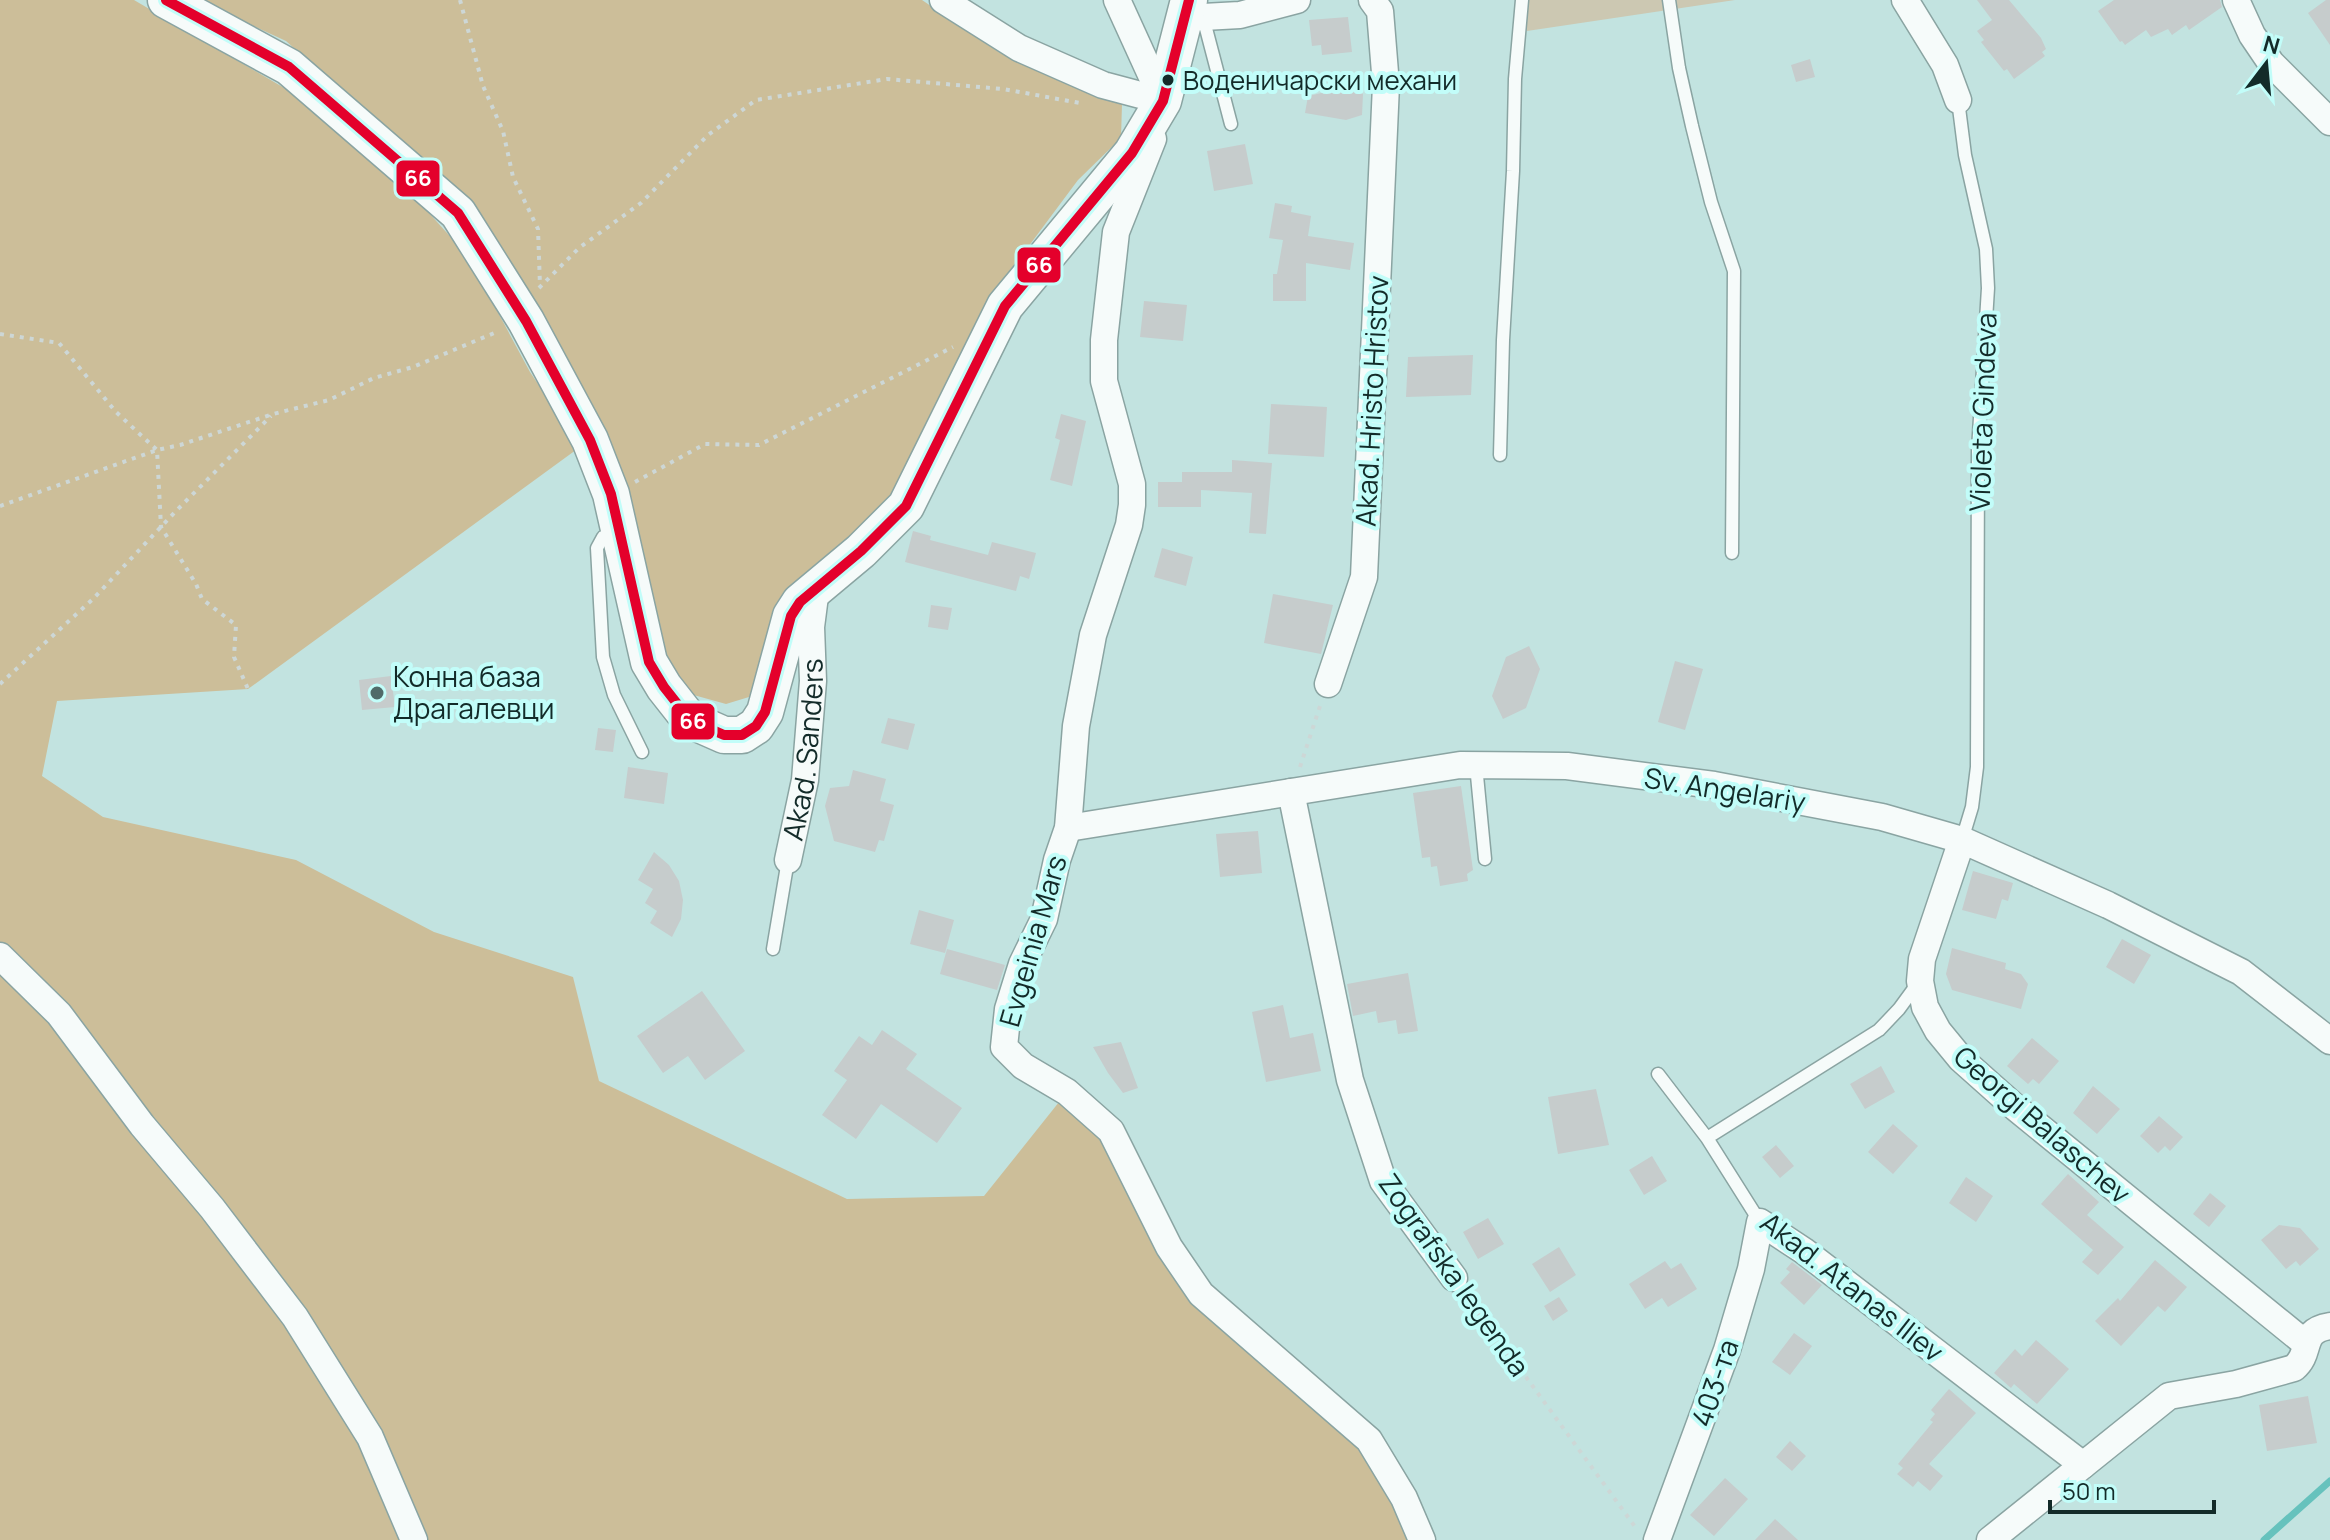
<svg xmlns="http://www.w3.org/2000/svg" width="2330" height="1540" font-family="Manrope,sans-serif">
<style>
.green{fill:#ccc8b2}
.forest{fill:#ccbe99}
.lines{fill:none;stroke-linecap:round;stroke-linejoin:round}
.stream{stroke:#66c2bd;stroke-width:7}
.building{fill:#c6cccc}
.lane-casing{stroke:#8aa4a2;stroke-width:15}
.street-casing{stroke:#8aa4a2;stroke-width:29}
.secondary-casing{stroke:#8aa4a2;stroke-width:39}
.path{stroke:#cdd7d6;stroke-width:4;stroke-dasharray:4 6;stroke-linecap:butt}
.lane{stroke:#f6fbfa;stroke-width:12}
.street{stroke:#f6fbfa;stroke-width:26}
.secondary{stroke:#f6fbfa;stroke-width:36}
.bus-1-casing{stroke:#c2fdf9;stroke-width:16}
.bus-1{stroke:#e4002b;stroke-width:10}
.bus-dot{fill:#132b29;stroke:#c2fdf9;stroke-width:3}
.poi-dot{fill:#506b69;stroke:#c2fdf9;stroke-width:3}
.labels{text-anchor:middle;stroke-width:8;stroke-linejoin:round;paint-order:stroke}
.bus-label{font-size:26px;fill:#132b29;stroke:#c2fdf9;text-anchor:start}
.street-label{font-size:28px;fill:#132b29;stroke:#c2fdf9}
.poi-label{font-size:28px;fill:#132b29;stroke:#c2fdf9;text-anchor:start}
.line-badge{stroke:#c2fdf9;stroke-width:3}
.badge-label{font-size:22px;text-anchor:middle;font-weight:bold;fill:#fff}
</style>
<rect width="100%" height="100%" fill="#c2e3e0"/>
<path class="green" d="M1524 0H1735L1527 31Z"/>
<path class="forest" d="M0 0H134L351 127 467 255 530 372 580 447 248 689 57 701 42 776 103 817 296 860 434 932 573 977 599 1081 847 1199 984 1196 1067 1092 1111 1131 1169 1247 1369 1440 1422 1540H0Z
M197 0H922L1000 53 1122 104 1121 138 1078 180 999 286 900 495 763 672 749 697 726 704 690 694 661 655 626 503 472 207 286 41Z"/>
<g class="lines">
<path class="stream" d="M2264 1540 2330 1481"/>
</g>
<path class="building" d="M1977 0H2009L2041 38 2046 49 2042 52 2045 56 2014 79 2007 69 2004 71 1981 42 1984 40 1977 31 1992 20Z
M2114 0H2220L2222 7 2189 30 2186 25 2172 35 2168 29 2151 37 2146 30 2125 45 2122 41 2120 42 2098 11Z
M2326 0H2330V45L2308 13Z
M1348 17 1352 52 1322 55 1321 45 1312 46 1309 20Z
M1810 59 1815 77 1796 82 1791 65Z
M1353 86 1363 94 1362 115 1346 120 1305 113 1308 96Z
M1245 144 1253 184 1214 191 1207 151Z
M1275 203 1292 206 1291 212 1311 216 1308 236 1354 243 1350 270 1306 263V301H1273V274H1277L1283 240 1269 238Z
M1144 301 1187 305 1183 341 1140 337Z
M1473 355 1471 395 1406 397 1408 357Z
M1271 404 1327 407 1324 457 1268 454Z
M1061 414 1086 421 1072 486 1050 480 1060 440 1055 438Z
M1232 460 1272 463 1266 534 1249 533 1252 493 1201 490V507H1158V482H1182V472H1232Z
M913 531 931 536 930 540 988 555 992 542 1036 553 1029 579 1020 576 1016 591 905 562Z
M1162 548 1193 557 1186 586 1154 577Z
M1273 594 1333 605 1321 654 1264 643Z
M931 605 952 608 948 630 928 627Z
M1529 646 1540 669 1526 708 1503 719 1492 696 1506 657Z
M1675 661 1703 669 1685 730 1658 722Z
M391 676 395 707 362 710 359 680Z
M888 718 915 724 908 750 881 743Z
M598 728 616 730 613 752 595 750Z
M628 767 668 773 664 804 624 798Z
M853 770 886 779 880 801 894 805 884 841 879 840 875 852 834 841 825 806 830 788 849 786Z
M1461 786 1473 870 1467 874 1468 881 1440 886 1437 866 1431 867 1430 857 1422 858 1413 793Z
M1258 831 1262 873 1220 877 1216 834Z
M654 852 669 865 679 881 683 900 681 919 672 937 650 923 657 911 645 903 653 889 638 880Z
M1973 871 2013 883 2008 901 2002 899 1996 919 1962 910Z
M919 910 954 920 945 953 910 944Z
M2122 939 2151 955 2134 984 2106 967Z
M1952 948 2006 963 2005 969 2021 974 2028 984 2021 1009 1952 990 1946 974Z
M947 949 1005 965 997 990 940 974Z
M1408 973 1418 1031 1398 1034 1396 1020 1378 1023 1376 1011 1353 1016 1347 984Z
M702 991 745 1051 705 1080 688 1056 663 1073 637 1036Z
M1283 1005 1290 1038 1313 1033 1321 1071 1266 1082 1252 1012Z
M882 1030 917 1054 906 1069 962 1108 937 1143 881 1104 856 1139 822 1115 847 1080 834 1071 859 1036 872 1045Z
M2032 1038 2059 1061 2039 1084 2033 1079 2028 1084 2007 1066Z
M1121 1042 1138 1088 1123 1093 1108 1073 1093 1047Z
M1881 1066 1895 1092 1865 1109 1850 1084Z
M2093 1086 2120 1109 2097 1134 2073 1113Z
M1596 1089 1609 1145 1558 1154 1548 1097Z
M2159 1116 2183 1137 2170 1151 2165 1146 2158 1153 2140 1136Z
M1893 1124 1918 1146 1893 1174 1868 1152Z
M1776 1145 1794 1166 1780 1178 1762 1157Z
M1652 1156 1667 1181 1644 1195 1629 1170Z
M2068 1174 2099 1202 2087 1215 2124 1247 2098 1275 2082 1262 2093 1250 2041 1204Z
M1966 1177 1993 1196 1976 1222 1949 1203Z
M2210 1193 2226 1206 2209 1227 2193 1214Z
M1488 1218 1504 1244 1478 1259 1463 1232Z
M2279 1225 2300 1228 2319 1249 2300 1266 2296 1261 2286 1269 2261 1240Z
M1559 1247 1576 1275 1550 1292 1532 1264Z
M2155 1260 2187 1287 2165 1312 2158 1306 2121 1346 2095 1321 2118 1298 2120 1301Z
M1665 1261 1671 1269 1681 1263 1697 1289 1668 1307 1662 1298 1645 1309 1629 1284Z
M1792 1262 1822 1285 1804 1305 1780 1283 1790 1272 1786 1269Z
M1559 1297 1568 1311 1553 1321 1544 1306Z
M1794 1333 1812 1346 1790 1375 1772 1362Z
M2036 1340 2069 1369 2037 1404 2014 1384 2011 1388 1994 1373 2015 1349 2022 1356Z
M1949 1389 1976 1413 1929 1464 1943 1476 1930 1491 1918 1481 1913 1487 1897 1474 1903 1468 1898 1464 1933 1422 1930 1420 1935 1414 1931 1410Z
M2308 1396 2317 1443 2267 1451 2259 1405Z
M1790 1441 1806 1456 1792 1471 1776 1457Z
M1725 1478 1748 1499 1714 1536 1690 1515Z
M1775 1519 1798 1540H1755Z"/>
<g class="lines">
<defs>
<path id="lane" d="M1669 0 1679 68 1692 126 1711 202 1734 271 1732 553
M1203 17 1231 124
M1958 100 1965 155 1986 249 1988 288 1978 450 1977 767 1972 807 1962 840
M1500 455 1503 340 1513 171 1515 79 1522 0
M618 534 603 537 597 548 603 657 614 695 642 752
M1476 765 1485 859
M773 949 788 860
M1658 1074 1707 1138 1760 1222
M1707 1138 1879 1030 1899 1009 1918 983"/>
<g id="street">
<path d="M943 0 1019 48 1103 85 1163 101"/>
<path d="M1117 0 1163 101"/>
<path d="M1905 0 1945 65 1958 100"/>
<path d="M2236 0 2252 35 2271 63 2330 122"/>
<path d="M1185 18 1240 15 1297 0"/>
<path d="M1153 139 1116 232 1104 340V381L1132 484V505L1129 525 1093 635 1076 726 1068 828 1057 860 1044 919 1022 964 1008 1009 1004 1047 1023 1066 1067 1092 1111 1131 1169 1247 1201 1294 1369 1440 1404 1498 1422 1540"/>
<path d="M1328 684 1364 577 1386 85 1380 11 1372 0"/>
<path d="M1291 792 1350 1080 1383 1181 1454 1278"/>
<path d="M1068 828 1460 765 1567 766 1714 785 1882 817 1962 840 2108 905 2241 972 2330 1041"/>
<path d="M1962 840 1922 959 1920 981 1925 1007 1938 1031 1961 1059 2016 1108 2305 1343"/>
<path id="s1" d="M788 860 805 780 813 681 811 627 816 588"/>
<path d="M0 956 59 1014 142 1125 212 1208 295 1317 370 1437 414 1540"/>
<path d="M1657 1540 1727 1350 1751 1269 1760 1222 1804 1251 2083 1465"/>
<path d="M1990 1540 2169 1396 2236 1384 2294 1368C2313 1352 2298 1331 2330 1326"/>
</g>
<path id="secondary" d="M166 0 289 67 458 213 526 321 590 440 611 494 649 662 664 687 690 720 724 735H742L756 726 765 712 791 616 800 602 861 551 906 506 1005 306 1132 153 1163 101 1189 0"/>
</defs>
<use href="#lane" class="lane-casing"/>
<use href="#street" class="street-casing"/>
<use href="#secondary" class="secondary-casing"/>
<path class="path" d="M460 0 483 86 503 131 513 177 538 229 540 286
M539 288 579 248 641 203 708 135 756 100 887 79 1003 89 1080 103
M0 334 59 343 116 412 157 450 161 527 196 584 202 599 236 625 234 657 248 689
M635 482 705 444 759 445 953 347
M0 506 157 450 180 445 273 414 329 400 374 378 413 367 499 331
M0 684 93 599 175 512 271 416
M1300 767 1321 703
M1467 1296 1636 1528"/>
<use href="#lane" class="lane"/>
<use href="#street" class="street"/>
<use href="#secondary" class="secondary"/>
<defs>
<path id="bus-1" d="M166 0 289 67 458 213 526 321 590 440 611 494 649 662 664 687 690 720 724 735H742L756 726 765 712 791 616 800 602 861 551 906 506 1005 306 1132 153 1163 101 1189 0"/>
</defs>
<use href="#bus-1" class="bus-1-casing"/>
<use href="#bus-1" class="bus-1"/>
</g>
<circle class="bus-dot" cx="1168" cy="80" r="7"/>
<circle class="poi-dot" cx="377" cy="693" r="8"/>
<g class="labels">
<g class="bus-label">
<text x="1183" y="90">Воденичарски механи</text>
</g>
<g class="street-label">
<text transform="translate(1372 401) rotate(-87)" y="10">Akad. Hristo Hristov</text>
<text transform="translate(1983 412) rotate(-88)" y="10">Violeta Gindeva</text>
<text dy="10" stroke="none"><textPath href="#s1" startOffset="112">Akad. Sanders</textPath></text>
<text transform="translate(1725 790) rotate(9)" y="10">Sv. Angelariy</text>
<text transform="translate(1033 941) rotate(-74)" y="10">Evgeinia Mars</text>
<text transform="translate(2042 1125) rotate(41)" y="10">Georgi Balaschev</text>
<text transform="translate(1454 1275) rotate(55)" y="10">Zografska legenda</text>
<text transform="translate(1852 1287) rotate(38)" y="10">Akad. Atanas Iliev</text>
<text transform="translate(1715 1383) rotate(-71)" y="10">403-та</text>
</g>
<g class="poi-label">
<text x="393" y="687">Конна база<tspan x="393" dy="32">Драгалевци</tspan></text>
</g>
</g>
<g class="line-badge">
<rect x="395" y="159" width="46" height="39" rx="8" fill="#e4002b"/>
<rect x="1016" y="246" width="46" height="38" rx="8" fill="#e4002b"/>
<rect x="670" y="702" width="46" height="39" rx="8" fill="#e4002b"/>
</g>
<g class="badge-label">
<text x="418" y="186">66</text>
<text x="1039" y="273">66</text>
<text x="693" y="729">66</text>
</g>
<g transform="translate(2266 64) rotate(16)" stroke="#c2fdf9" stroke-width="6" paint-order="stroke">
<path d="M0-6L14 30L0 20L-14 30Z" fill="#132b29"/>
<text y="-12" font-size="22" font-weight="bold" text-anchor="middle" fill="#132b29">N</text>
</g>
<path d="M2050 1500v12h164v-12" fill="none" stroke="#132b29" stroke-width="4"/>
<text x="2062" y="1500" font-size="24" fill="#132b29" stroke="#c2fdf9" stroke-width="6" paint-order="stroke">50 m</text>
</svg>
